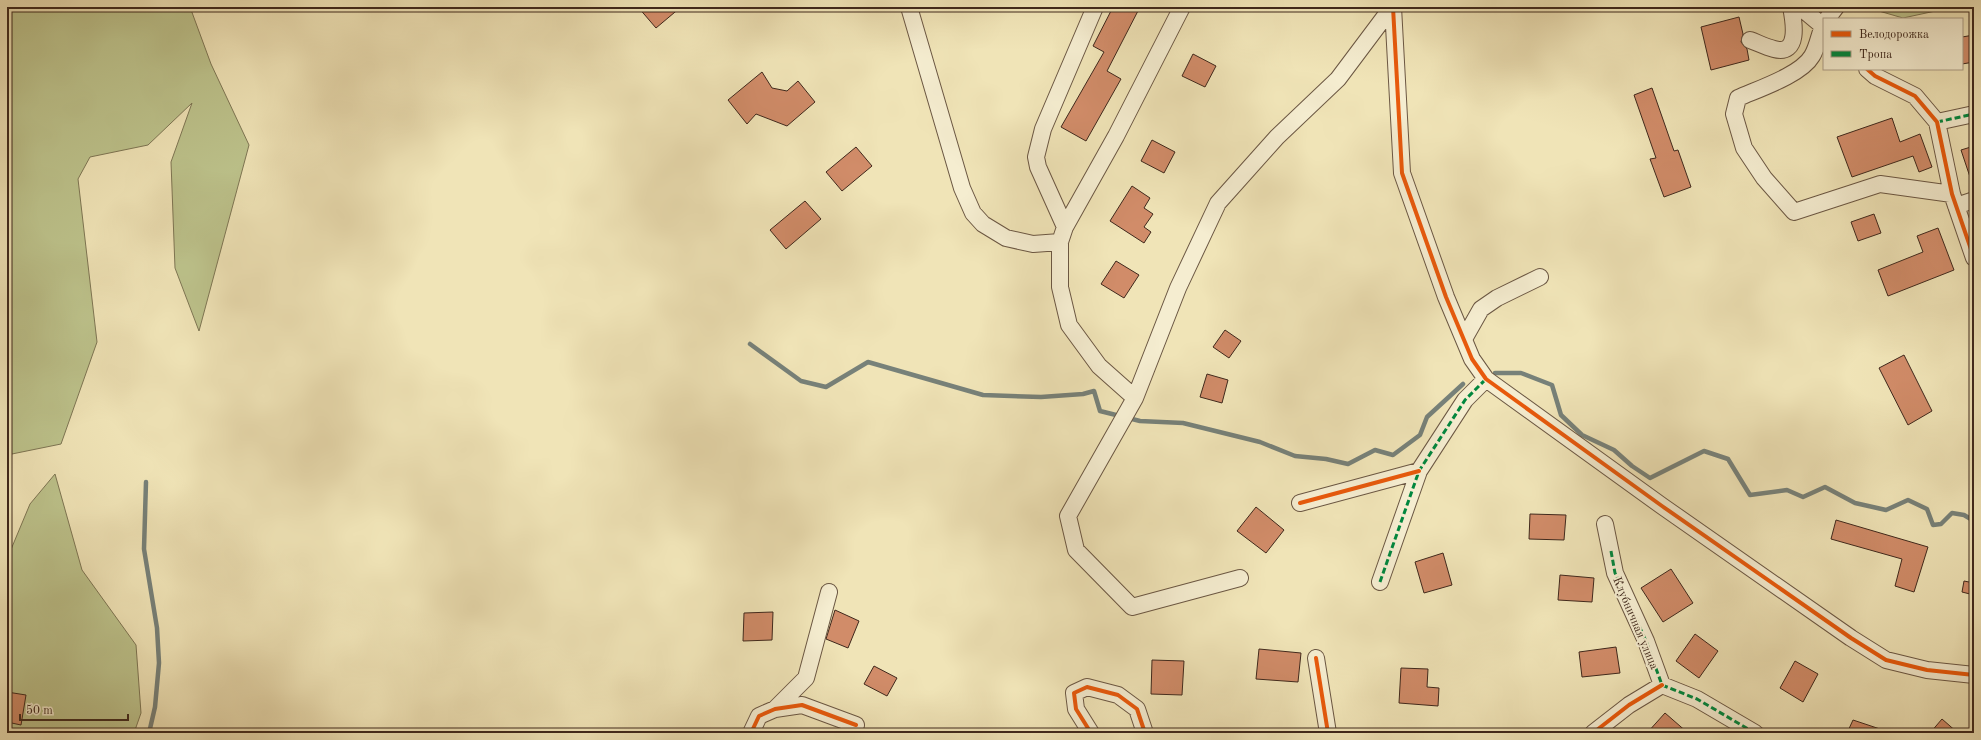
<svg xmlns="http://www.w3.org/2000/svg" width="1981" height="740" font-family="'Old Standard TT',serif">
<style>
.green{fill:#bdc38c;stroke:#7e7654}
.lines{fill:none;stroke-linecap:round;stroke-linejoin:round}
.stream{stroke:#778179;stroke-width:4.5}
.building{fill:#d18c69;stroke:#3f281c}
.minor-casing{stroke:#6b5743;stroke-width:18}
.minor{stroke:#f5edd0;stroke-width:16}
.quiet{stroke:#00873e;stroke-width:3;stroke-dasharray:6 3;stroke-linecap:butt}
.cycleway-casing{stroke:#f5edd0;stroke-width:6}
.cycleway{stroke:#e8590c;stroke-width:4}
.labels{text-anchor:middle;stroke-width:4;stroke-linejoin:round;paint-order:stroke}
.street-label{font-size:12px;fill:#3f281c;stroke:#f5edd0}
</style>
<rect width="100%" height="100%" fill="#f0e4b7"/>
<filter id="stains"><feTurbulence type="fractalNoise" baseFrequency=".005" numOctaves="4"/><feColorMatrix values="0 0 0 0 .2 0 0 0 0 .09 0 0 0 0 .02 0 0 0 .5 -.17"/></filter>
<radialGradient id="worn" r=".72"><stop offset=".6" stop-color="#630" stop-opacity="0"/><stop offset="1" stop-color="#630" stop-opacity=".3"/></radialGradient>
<path class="green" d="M7 7H190L211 64 249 145 199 331 175 268 171 162 192 103 148 145 90 157 78 179 97 342 61 444 7 455Z
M1865 7H1954L1903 18Z
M55 474 82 570 136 645 141 713 134 733H7V559L30 504Z"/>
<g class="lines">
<path class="stream" d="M750 344 801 381 826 387 868 362 983 395 1041 397 1083 394 1094 391 1100 411 1140 421 1183 423 1260 442 1295 456 1326 459 1348 464 1375 450 1393 455 1420 435 1427 417 1463 384
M1495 373H1521L1552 385 1561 415 1582 435 1614 450 1632 466 1650 478 1704 451 1728 459 1750 495 1787 490 1803 497 1825 487 1855 503 1886 510 1908 500 1927 509 1933 525 1941 524 1952 513 1964 515 1974 521
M146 482 144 549 157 628 159 663 155 707 149 733"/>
</g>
<path class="building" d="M638 7H681L656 28Z
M1113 7H1140L1107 71 1121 79 1086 141 1061 127 1104 52 1093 46Z
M1739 17 1743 34 1741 42 1747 49 1749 60 1711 70 1701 27Z
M1974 35V62L1962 64V37Z
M1193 54 1216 66 1205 87 1182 76Z
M762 72 772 88 787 91 798 81 815 102 787 126 756 114 747 124 728 100Z
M1652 88 1674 151 1678 150 1691 187 1664 197 1650 159 1656 158 1634 95Z
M1892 118 1900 142 1920 134 1932 167 1919 172 1913 156 1852 177 1837 137Z
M1152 140 1175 152 1164 173 1141 161Z
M1974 146V183H1972L1961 150Z
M856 147 872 166 842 191 826 172Z
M1132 186 1150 198 1144 208 1153 214 1144 227 1151 232 1144 243 1110 221Z
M805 201 821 219 786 249 770 230Z
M1874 214 1881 233 1858 241 1851 222Z
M1938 228 1954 270 1888 296 1878 270 1923 252 1917 236Z
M1116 261 1139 275 1124 298 1101 284Z
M1225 330 1241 341 1229 358 1213 347Z
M1904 355 1932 411 1908 425 1879 368Z
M1207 374 1228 380 1222 403 1200 397Z
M1256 507 1284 530 1266 553 1237 531Z
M1530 514 1566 515 1564 540 1529 539Z
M1836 520 1928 547 1914 592 1895 586 1902 559 1831 539Z
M1443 553 1452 585 1424 593 1415 562Z
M1671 569 1693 603 1663 622 1641 588Z
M1560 575 1594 578 1592 602 1558 600Z
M1964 581 1974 583V595L1962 592Z
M835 610 859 621 848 648 826 639Z
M773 612 772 640 743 641 744 613Z
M1695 634 1718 651 1699 678 1676 661Z
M1616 647 1620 673 1582 677 1579 652Z
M1259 649 1301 653 1298 682 1256 679Z
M1152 660 1184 661 1182 695 1151 694Z
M1795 661 1818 674 1803 702 1780 688Z
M874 666 897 678 887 696 864 684Z
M1401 668 1428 669 1427 687 1439 688 1438 706 1399 703Z
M7 692 26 695 21 725 7 722Z
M1665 713 1688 733H1647Z
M1942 719 1958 733H1930Z
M1853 720 1886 731V733H1847Z"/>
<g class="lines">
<defs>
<path id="minor" d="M909 7 962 188 973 213 983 224 1006 238 1033 244 1060 242
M1393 7 1402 173 1446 297 1472 359 1486 379 1662 506 1851 638 1886 660 1927 670 1974 675
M1800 7 1824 27
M1827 19 1836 7
M1824 24C1819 34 1818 46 1812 56 1801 75 1758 89 1738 98L1734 114 1744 148 1764 178 1794 212 1880 184 1952 194
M1750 40C1758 43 1766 47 1774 49 1800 56 1794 22 1791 7
M1867 69 1875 76 1915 96 1937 122 1952 194 1974 258
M1937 122 1974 114
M1956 206 1974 200
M1065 227 1038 167 1036 157 1043 129 1095 7
M1464 339 1481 309 1497 298 1540 277
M1135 398 1099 366 1069 325 1060 287V242L1065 227 1116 136 1182 7
M1300 503 1419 471
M1605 524 1615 573 1646 641 1662 685 1697 699 1755 733
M1240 578 1132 607 1076 550 1068 516 1135 398 1178 288 1218 203 1277 137 1338 79 1392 7
M1380 582 1419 471 1465 400 1486 379
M1316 658 1328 733
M775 709 806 678 829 592
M751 733 759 716 775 709 802 705 856 725
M1091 733 1076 709 1074 693 1087 687 1118 695 1137 709 1145 733
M1593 733 1629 705 1662 685"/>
</defs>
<use href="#minor" class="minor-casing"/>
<use href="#minor" class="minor"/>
<path class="quiet" d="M1937 122 1974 114
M1611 551 1615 573 1646 641 1662 685 1697 699 1755 733
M1380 582 1419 471 1465 400 1486 379"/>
<defs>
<path id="cycleway" d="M1393 7 1402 173 1446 297 1472 359 1486 379 1662 506 1851 638 1886 660 1927 670 1974 675
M1867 69 1875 76 1915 96 1937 122 1952 194 1974 258
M1300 503 1419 471
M1316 658 1328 733
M751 733 759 716 775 709 802 705 856 725
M1091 733 1076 709 1074 693 1087 687 1118 695 1137 709 1145 733
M1593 733 1629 705 1662 685"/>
</defs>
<use href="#cycleway" class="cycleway-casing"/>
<use href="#cycleway" class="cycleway"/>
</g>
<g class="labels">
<g class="street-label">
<text transform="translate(1636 623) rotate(67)" y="4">Клубничная улица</text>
</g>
</g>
<rect width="1981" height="740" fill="none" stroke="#f0e4b7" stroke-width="24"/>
<rect x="8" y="8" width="1965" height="724" fill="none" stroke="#3f281c" stroke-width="2"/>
<rect x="12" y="12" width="1957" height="716" fill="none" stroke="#3f281c"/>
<rect x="1823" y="18" width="140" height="52" fill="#f5edd0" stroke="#ac9e88"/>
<rect x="1831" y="31" width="20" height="6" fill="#e8590c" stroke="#ac9e88"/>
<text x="1859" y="38" font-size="12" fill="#3f281c">Велодорожка</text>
<rect x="1831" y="51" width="20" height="6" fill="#00873e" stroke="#ac9e88"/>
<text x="1859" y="58" font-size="12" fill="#3f281c">Тропа</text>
<path d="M20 714v6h108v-6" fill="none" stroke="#3f281c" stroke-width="2"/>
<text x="26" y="714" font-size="12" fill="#3f281c" stroke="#f5edd0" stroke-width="3" paint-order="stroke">50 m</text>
<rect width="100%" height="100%" filter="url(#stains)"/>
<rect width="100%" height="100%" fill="url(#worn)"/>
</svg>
